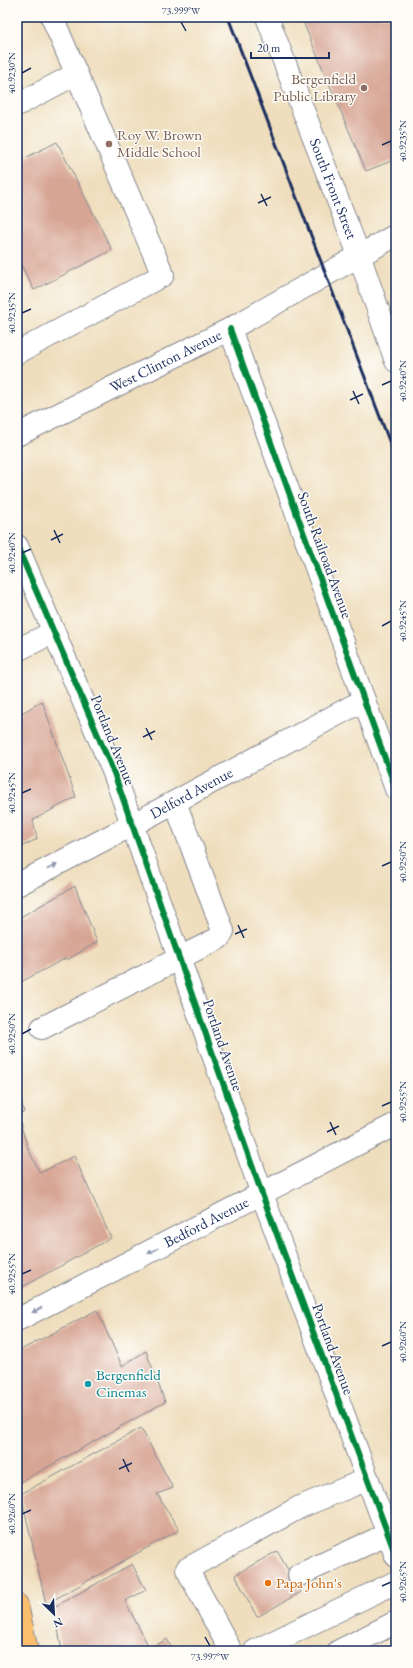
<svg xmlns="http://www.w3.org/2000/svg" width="413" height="1668" font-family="'EB Garamond',serif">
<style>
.building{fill:#d7a594}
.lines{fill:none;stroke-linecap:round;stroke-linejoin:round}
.minor-casing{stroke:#85868e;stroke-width:24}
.major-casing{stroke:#85868e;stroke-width:24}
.minor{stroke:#fff;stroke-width:22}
.major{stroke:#fabe6d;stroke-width:22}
.rail{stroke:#1b2f5e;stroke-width:3}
.cycleway-casing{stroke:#fdfcf7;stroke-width:8}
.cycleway{stroke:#00873e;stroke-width:6}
.oneway{fill:#8d97ae}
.ticks{fill:none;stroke:#1b2f5e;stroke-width:1.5}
.education-dot{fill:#8d6e63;stroke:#fdfcf7;stroke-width:1.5}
.culture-dot{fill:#0f9aa8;stroke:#fdfcf7;stroke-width:1.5}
.food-dot{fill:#e8710a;stroke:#fdfcf7;stroke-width:1.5}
.labels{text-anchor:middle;stroke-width:3;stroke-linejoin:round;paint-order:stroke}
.education-label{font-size:15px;fill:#785e54;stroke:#fdfcf7;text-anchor:end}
.street-label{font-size:15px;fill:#1b2f5e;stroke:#fdfcf7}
.culture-label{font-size:15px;fill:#0d838f;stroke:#fdfcf7;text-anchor:start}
.food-label{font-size:15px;fill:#c56008;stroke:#fdfcf7;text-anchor:start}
.neatline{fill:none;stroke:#1b2f5e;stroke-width:1.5}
.ticks-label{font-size:10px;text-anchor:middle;fill:#1b2f5e}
</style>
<rect width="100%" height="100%" fill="#fdfcf7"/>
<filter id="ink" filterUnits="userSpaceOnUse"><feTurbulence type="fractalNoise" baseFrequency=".025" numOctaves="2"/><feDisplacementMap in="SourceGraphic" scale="8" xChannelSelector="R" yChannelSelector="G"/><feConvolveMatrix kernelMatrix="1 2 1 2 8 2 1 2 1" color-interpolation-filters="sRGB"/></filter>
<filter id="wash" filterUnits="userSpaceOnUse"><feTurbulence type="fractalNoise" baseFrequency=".012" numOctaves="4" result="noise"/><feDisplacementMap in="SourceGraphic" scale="16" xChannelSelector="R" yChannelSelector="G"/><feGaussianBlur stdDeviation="0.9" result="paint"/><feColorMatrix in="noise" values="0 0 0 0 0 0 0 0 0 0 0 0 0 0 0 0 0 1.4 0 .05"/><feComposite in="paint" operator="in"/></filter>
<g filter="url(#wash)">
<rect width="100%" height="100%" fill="#efdebd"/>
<g id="blocks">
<path class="building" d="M301 17H396V159L366 171Z
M57 142 112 250 34 290 17 257V162Z
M42 701 76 797 33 820 37 839 17 849V716Z
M75 886 97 942 67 960 66 958 17 984V919Z
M17 1082 24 1112 17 1114Z
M20 1122 28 1149 40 1173 74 1156 111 1238 17 1290V1123Z
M97 1310 122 1366 146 1351 165 1402 17 1484V1352Z
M141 1428 173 1488 157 1494 179 1530 46 1604 21 1494Z
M277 1551 301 1592 257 1617 235 1575Z
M132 1564 146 1590 125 1601 150 1649 167 1639 173 1651H62L54 1607Z"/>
</g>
</g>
<g filter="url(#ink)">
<use href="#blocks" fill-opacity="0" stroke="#85868e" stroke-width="1"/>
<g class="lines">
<defs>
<g id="minor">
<path id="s1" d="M267 17 359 255 396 361"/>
<path d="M17 105 76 74"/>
<path d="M230 329 396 789"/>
<path d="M17 353 163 275 52 17"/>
<path id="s2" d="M17 435 230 329 396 235"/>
<path d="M17 546 114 773 262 1194 396 1556"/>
<path d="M17 650 54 632"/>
<path id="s3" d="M17 885 132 825 364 700"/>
<path d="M42 1028 219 938 223 931 175 802"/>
<path id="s4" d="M17 1320 396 1124"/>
<path d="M299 1575 388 1534"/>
<path d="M231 1651 187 1569 300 1507 368 1479"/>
<path d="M255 1651 396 1582"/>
<path d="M339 1651 396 1622"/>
</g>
<path id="major" d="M17 1605 27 1651"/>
</defs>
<use href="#minor" class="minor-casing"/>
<use href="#major" class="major-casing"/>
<use href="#minor" class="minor"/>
<use href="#major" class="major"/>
<path class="rail" d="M228 17 396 459"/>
<defs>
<path id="cycleway" d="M230 329 396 789
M17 546 114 773 262 1194 396 1556"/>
</defs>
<use href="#cycleway" class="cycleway-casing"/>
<use href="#cycleway" class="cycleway"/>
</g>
<defs><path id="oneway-solid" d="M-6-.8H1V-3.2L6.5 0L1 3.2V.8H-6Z"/></defs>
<g class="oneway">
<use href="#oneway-solid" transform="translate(52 867) rotate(-27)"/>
<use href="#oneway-solid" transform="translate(153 1251) rotate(153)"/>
<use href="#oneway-solid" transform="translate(37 1310) rotate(153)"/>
</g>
</g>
<path class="ticks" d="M181 22 186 31M22 73 31 68M382 145 391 141M261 194 267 206M258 203 271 197M22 313 31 309M382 385 391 381M353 391 359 404M350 400 363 394M54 530 60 543M51 540 63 534M22 553 31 549M382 626 391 621M146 728 152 740M143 737 155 731M22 793 31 789M382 866 391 862M238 925 244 938M235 934 247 929M22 1034 31 1029M382 1106 391 1102M330 1122 336 1135M327 1132 339 1126M22 1274 31 1270M382 1346 391 1342M123 1459 129 1472M119 1469 132 1463M22 1514 31 1510M382 1586 391 1582M205 1637 210 1646"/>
<g class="education-dot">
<circle cx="364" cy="88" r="4"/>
<circle cx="109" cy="144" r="4"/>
</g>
<circle class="culture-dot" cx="88" cy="1384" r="4"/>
<circle class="food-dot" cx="268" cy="1583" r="4"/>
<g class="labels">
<g class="education-label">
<text x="356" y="84">Bergenfield<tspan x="356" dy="17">Public Library</tspan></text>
<text x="117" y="140" text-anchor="start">Roy W. Brown<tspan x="117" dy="17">Middle School</tspan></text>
</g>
<g class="street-label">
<text dy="5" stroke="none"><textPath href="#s1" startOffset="184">South Front Street</textPath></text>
<text dy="5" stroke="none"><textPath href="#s2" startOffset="166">West Clinton Avenue</textPath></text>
<text transform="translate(325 555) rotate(70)" y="5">South Railroad Avenue</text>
<text transform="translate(113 740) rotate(68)" y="5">Portland Avenue</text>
<text dy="5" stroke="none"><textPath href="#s3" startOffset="197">Delford Avenue</textPath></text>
<text transform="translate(223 1045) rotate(71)" y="5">Portland Avenue</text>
<text dy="5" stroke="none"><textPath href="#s4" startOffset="213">Bedford Avenue</textPath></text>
<text transform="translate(333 1349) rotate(70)" y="5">Portland Avenue</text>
</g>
<g class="culture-label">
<text x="96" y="1380">Bergenfield<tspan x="96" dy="17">Cinemas</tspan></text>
</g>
<g class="food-label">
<text x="276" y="1588">Papa John's</text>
</g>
</g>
<rect width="413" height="1668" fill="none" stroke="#fdfcf7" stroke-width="44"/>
<g transform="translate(54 1614) rotate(155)" stroke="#fdfcf7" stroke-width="3" paint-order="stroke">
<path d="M0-3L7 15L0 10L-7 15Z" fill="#1b2f5e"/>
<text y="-6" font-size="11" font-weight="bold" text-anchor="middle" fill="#1b2f5e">N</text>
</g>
<path d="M251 52v6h78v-6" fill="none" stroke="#1b2f5e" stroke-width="2"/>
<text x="257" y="52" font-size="12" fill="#1b2f5e" stroke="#fdfcf7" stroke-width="3" paint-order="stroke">20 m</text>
<rect x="22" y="22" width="369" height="1624" class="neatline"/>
<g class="ticks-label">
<text x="181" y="14">73.999°W</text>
<text transform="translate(11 73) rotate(-90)" y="4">40.9230°N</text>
<text transform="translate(402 141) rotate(-90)" y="4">40.9235°N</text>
<text transform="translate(11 313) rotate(-90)" y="4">40.9235°N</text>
<text transform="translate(402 381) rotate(-90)" y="4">40.9240°N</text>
<text transform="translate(11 553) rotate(-90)" y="4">40.9240°N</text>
<text transform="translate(402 621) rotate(-90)" y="4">40.9245°N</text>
<text transform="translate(11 793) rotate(-90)" y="4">40.9245°N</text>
<text transform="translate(402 862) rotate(-90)" y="4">40.9250°N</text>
<text transform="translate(11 1034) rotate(-90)" y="4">40.9250°N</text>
<text transform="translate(402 1102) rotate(-90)" y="4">40.9255°N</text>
<text transform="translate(11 1274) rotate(-90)" y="4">40.9255°N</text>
<text transform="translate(402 1342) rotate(-90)" y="4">40.9260°N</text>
<text transform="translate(11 1514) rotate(-90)" y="4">40.9260°N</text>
<text transform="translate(402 1582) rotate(-90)" y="4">40.9265°N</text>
<text x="210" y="1660">73.997°W</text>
</g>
</svg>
